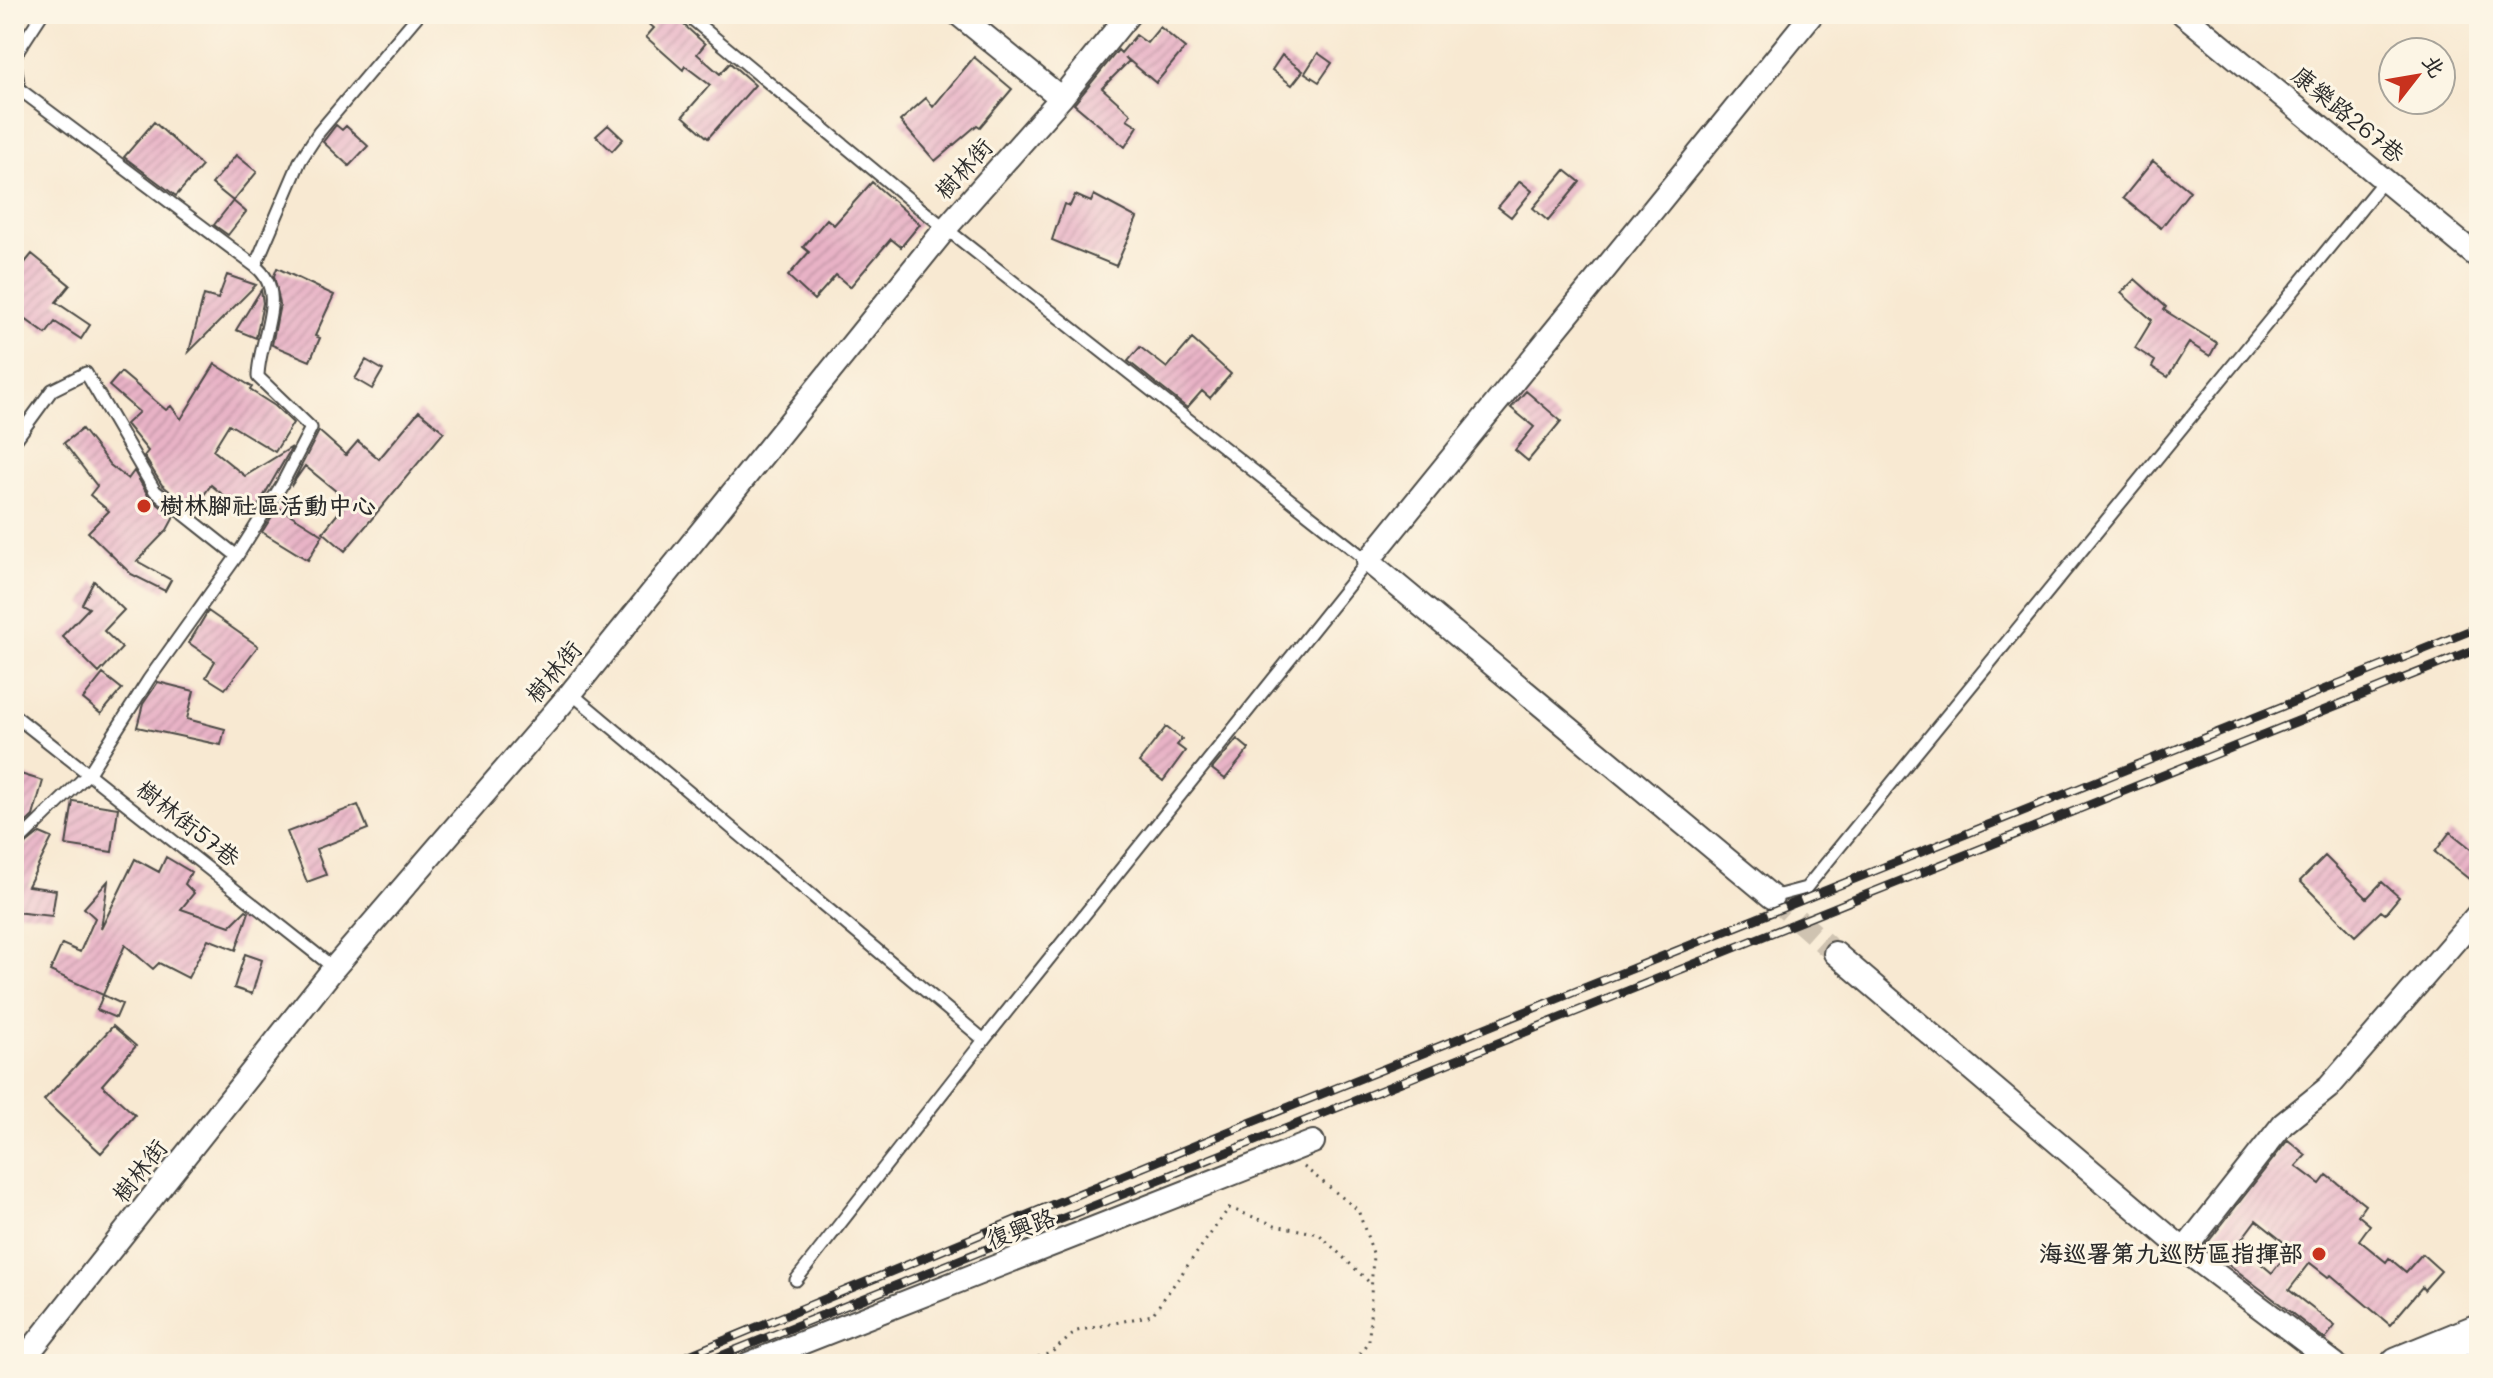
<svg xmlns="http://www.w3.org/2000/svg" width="2493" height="1378" font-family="Mali,'LXGW WenKai TC',sans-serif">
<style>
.building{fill:url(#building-hatch);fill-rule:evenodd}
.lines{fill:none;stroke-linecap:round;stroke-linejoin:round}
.street-tunnel{stroke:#cfc3b1;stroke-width:22;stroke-dasharray:22 11;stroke-linecap:butt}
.lane-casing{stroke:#4a4844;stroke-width:15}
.street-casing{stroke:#4a4844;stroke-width:26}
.primary-casing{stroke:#4a4844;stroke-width:38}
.path{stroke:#4a4844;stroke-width:3;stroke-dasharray:2 6;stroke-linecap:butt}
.lane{stroke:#fff;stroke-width:11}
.street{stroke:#fff;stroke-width:22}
.primary{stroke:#fff;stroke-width:34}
.rail-casing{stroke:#2b2b2b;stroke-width:9}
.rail{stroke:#fcf5e5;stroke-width:6;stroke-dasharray:18;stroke-linecap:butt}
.poi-dot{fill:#c8321e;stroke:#fcf5e5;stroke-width:3}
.labels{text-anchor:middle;stroke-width:6;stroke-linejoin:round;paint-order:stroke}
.street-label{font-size:24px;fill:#2b2b2b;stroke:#fcf5e5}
.poi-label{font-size:24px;font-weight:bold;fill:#2b2b2b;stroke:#fcf5e5;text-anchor:start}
</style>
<defs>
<pattern id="building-hatch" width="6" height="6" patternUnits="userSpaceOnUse" patternTransform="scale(2)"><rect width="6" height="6" fill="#e8b2c6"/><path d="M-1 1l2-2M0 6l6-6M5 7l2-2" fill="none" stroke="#c799aa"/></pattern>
</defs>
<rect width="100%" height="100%" fill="#fcf5e5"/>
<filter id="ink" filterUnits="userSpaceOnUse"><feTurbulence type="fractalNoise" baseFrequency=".0125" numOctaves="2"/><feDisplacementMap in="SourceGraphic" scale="16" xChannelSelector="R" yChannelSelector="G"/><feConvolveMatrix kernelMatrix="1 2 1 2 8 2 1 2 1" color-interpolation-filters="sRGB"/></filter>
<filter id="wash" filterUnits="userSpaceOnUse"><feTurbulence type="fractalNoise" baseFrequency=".006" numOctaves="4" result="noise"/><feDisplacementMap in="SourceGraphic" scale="32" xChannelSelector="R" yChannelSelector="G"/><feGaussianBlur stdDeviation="1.8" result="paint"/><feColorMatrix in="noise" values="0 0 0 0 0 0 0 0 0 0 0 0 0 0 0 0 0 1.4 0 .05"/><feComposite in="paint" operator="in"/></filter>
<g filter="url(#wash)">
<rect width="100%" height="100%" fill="#f8e9d2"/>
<g id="blocks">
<path class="building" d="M654 14H672L705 44 697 54 720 74 730 63 755 85 708 138 683 116 710 85 685 66 683 70 646 37 654 28 647 22Z
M1160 27 1185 48 1156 83 1125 57 1129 61 1102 88 1131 114 1127 119 1138 126 1125 147 1074 104 1118 50 1121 53 1136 35 1147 43Z
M1318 53 1332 63 1319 82 1305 73Z
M1282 55 1303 71 1292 85 1272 70Z
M974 57 1012 89 980 127 977 125 935 161 900 121 926 98 933 107Z
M154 122 202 166 176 196 124 157Z
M336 125 342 130 346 126 368 146 349 166 323 142Z
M608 125 623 139 612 151 596 136Z
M236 155 257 172 233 201 212 184Z
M2153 161 2190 191 2161 228 2123 198Z
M1565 170 1580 182 1548 221 1533 208Z
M1520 181 1532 191 1511 217 1498 207Z
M872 182 920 224 901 247 891 239 850 287 836 275 814 300 788 276 809 252 803 247 827 219 834 225Z
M1075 195 1091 202 1094 195 1137 218 1116 266 1052 240 1064 204 1070 206Z
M233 201 246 212 228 235 214 225Z
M32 254 70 285 56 302 90 325 81 339 55 322 46 334 14 311V276Z
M277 268 334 295 315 336 320 338 310 361 272 345 280 304 274 276Z
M227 275 256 285 189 352 204 295 218 299Z
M2135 279 2166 307 2164 310 2217 343 2210 356 2189 343 2168 377 2152 367 2155 361 2135 348 2152 320 2121 293Z
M261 290 263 303 256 338 236 330Z
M1192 339 1231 374 1210 398 1202 391 1187 408 1128 361 1140 347 1167 368Z
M366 360 383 370 372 389 355 379Z
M215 364 252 387 250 390 275 406 293 423 275 452 229 424 213 450 245 476 292 447 251 518 211 485 196 506 187 500 184 503 162 485 144 456 148 451 126 424 139 412 109 386 121 372 166 410 171 406 181 419Z
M1526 391 1561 421 1528 461 1515 450 1534 427 1511 408Z
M419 411 444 432 345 551 323 532 348 501 305 466 291 486 319 431 346 455 358 441 379 459Z
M82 429 110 465 128 479 134 471 149 497 174 517 167 530 137 561 171 580 165 591 131 574 88 532 109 511 90 495 97 486 64 443Z
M278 507 323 535 308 560 262 532Z
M94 581 124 610 104 631 122 648 99 673 62 636 89 608 82 604Z
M208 611 258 646 225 689 206 677 215 661 189 643Z
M103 674 122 689 101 714 83 699Z
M158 682 194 691 187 719 225 729 221 745 137 727 143 704Z
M1166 727 1182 739 1177 745 1185 751 1163 781 1139 762Z
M1237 739 1249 749 1225 779 1212 769Z
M14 772 43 781 33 816 14 834Z
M73 801 118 808 112 852 66 845Z
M358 805 368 829 316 849 326 875 307 882 287 832Z
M2450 832 2479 855V887L2435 852Z
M40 833 52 838 28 886 56 890 52 916 14 912V854Z
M2325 856 2367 898 2382 882 2399 897 2385 914 2381 911 2355 936 2300 881Z
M166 857 191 872 185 884 194 893 181 909 230 926 246 910 249 912 236 950 208 939 188 978 159 963 153 969 125 945 103 995 50 971 62 944 80 952 95 918 84 908 108 881 101 929 135 859 159 872Z
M245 954 262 960 252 994 234 988Z
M103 995 122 1004 116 1018 97 1010Z
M113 1026 136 1046 102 1085 135 1115 101 1153 44 1100Z
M2288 1140 2306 1155 2296 1166 2320 1184 2327 1175 2365 1205 2358 1215 2370 1225 2359 1240 2386 1262 2389 1258 2406 1272 2422 1254 2441 1271 2424 1290 2422 1287 2390 1325 2331 1275 2328 1277 2310 1263 2289 1290 2335 1326 2325 1339 2205 1246ZM2256 1220 2291 1248 2272 1273 2238 1244Z"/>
</g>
</g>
<g filter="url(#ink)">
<use href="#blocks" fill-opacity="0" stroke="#4a4844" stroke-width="2"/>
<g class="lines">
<path class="street-tunnel" d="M1772 897 1835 953"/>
<defs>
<path id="lane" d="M42 14 14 57 19 89 255 266
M14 442 52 390 86 373 155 491 237 556
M571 693 984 1040 1368 561 916 205 686 14
M14 715 334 968
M14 846 89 773 149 679 237 556 281 486 311 428 258 377C258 339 290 293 255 266L300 161 319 132 419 14
M1772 897 1806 888 2385 179
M796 1280 984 1040"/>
<path id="street" d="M958 14 1061 98
M2183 14 2479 258
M1772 897 1368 561 1812 14
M1835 953 2184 1250 2335 1364
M2184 1250 2283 1124 2329 1087 2479 913
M20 1364 334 968 571 693 946 228 1061 98 1129 14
M748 1364 1313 1142"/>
<path id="primary" d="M2398 1364 2479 1331"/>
</defs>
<use href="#lane" class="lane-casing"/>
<use href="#street" class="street-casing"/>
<use href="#primary" class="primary-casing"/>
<path class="path" d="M1304 1167 1358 1210 1373 1253 1369 1340 1353 1364
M1015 1364 1051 1353 1077 1331 1152 1315 1229 1208 1275 1225 1319 1234 1370 1283"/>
<use href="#lane" class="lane"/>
<use href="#street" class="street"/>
<use href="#primary" class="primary"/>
<defs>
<path id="rail" d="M668 1364 1247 1124 2479 627
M701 1364 2479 648"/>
</defs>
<use href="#rail" class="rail-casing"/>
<use href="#rail" class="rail"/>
</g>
</g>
<g class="poi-dot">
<circle cx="144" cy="506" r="8"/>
<circle cx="2319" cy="1254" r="8"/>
</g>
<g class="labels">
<g class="street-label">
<text transform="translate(2348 115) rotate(39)" y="8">康樂路267巷</text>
<text transform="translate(964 169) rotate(-48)" y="8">樹林街</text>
<text transform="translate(554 672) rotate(-50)" y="8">樹林街</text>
<text transform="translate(188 824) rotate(38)" y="8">樹林街57巷</text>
<text transform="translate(140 1171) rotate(-52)" y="8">樹林街</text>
<text transform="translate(1021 1229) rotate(-21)" y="8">復興路</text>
</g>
<g class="poi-label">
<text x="160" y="514">樹林腳社區活動中心</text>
<text x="2303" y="1262" text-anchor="end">海巡署第九巡防區指揮部</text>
</g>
</g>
<rect width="2493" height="1378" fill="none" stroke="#fcf5e5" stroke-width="48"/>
<g transform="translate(2417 76) rotate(59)"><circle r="38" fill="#fcf5e5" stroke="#a8a49b" stroke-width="2"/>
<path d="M0-6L14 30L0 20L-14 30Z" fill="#c8321e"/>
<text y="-12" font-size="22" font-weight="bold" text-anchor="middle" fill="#2b2b2b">北</text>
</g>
</svg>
